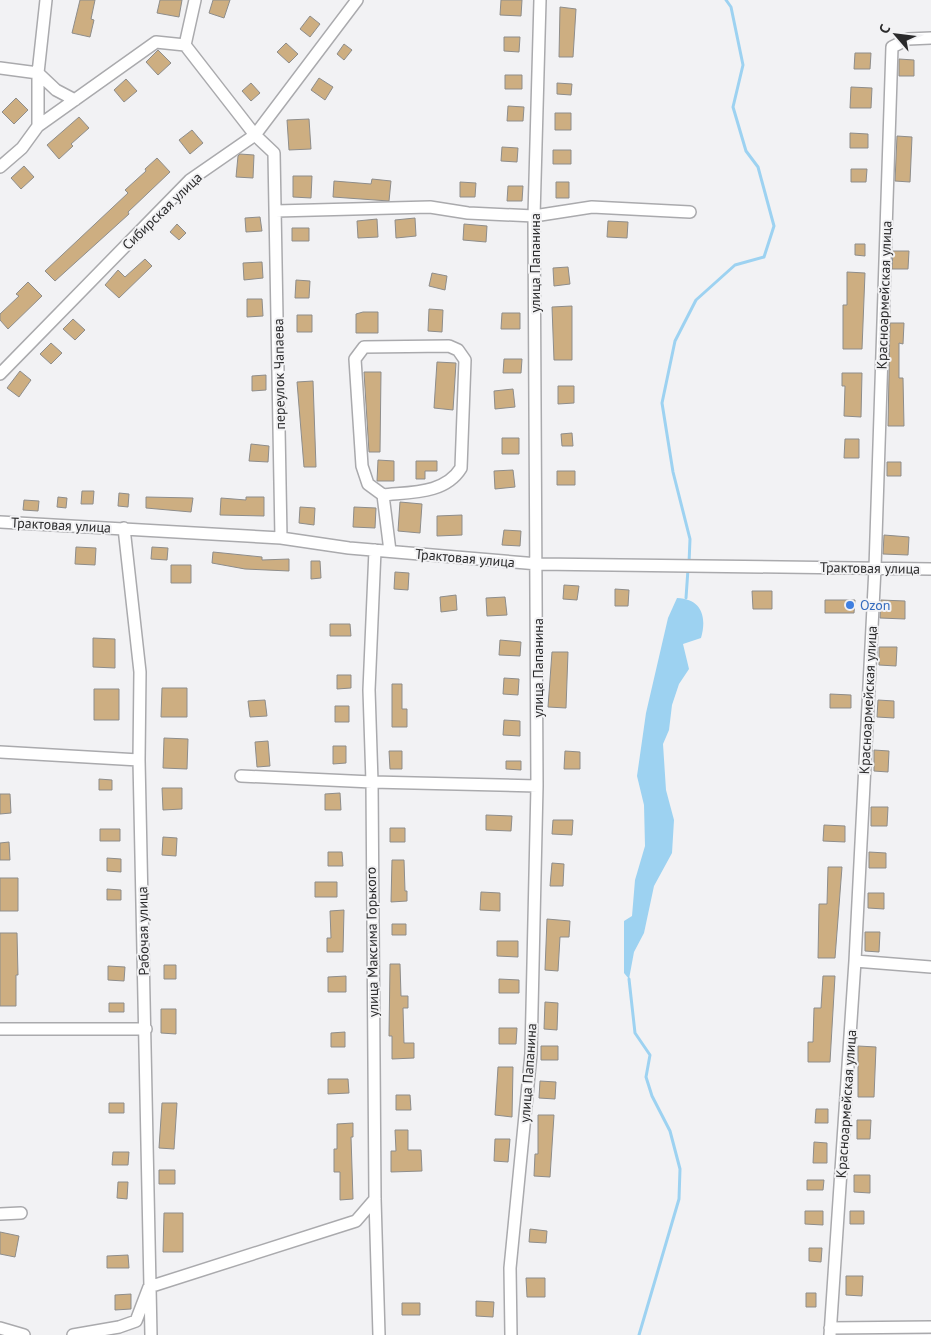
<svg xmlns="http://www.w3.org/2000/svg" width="931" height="1335" font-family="'PT Sans',sans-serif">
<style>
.water{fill:#9dd2f1}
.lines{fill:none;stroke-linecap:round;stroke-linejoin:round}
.stream{stroke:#9dd2f1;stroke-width:3}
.building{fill:#cdae81;stroke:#8e8d8b}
.minor-casing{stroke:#aaaaad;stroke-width:14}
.minor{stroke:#fff;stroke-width:11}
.shop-dot{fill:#3f7fe0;stroke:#f2f2f4;stroke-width:2}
.labels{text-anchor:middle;stroke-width:4;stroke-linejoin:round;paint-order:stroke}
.street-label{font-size:14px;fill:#2a2a2b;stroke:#f2f2f4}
.shop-label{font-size:14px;fill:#366cbe;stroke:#f2f2f4;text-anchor:start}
</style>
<rect width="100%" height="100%" fill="#f2f2f4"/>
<path class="water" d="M677 598C702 599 707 617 701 638L683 644 689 669 679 684 672 705 669 730 663 744 666 790 674 820 672 853 654 886 644 933 634 952 629 979 624 973V921L632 916 635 880 645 846 644 805 637 776 646 713 668 618Z"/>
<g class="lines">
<path class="stream" d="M689 563 690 539 673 472 662 403 675 341 696 300 735 265 764 257 774 226 758 167 746 151 733 107 743 65 731 7 726 0
M686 598 688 569
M629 979 635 1033 650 1055 646 1077 652 1096 670 1131 680 1169 679 1199 639 1335"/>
</g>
<path class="building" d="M80 0H95L91 19 94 20 90 37 72 33Z
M160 0H182L179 17 157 13Z
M213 0H230L224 18 209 13Z
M501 0H522L521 16 500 15Z
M560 7 576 9 573 57H559Z
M310 16 320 24 310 37 300 29Z
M504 37H520L519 52 504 51Z
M286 43 298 54 289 63 277 52Z
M344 44 352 50 344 60 337 54Z
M158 50 171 63 158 75 146 62Z
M855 53H871L870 69H854Z
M899 59 914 60V76H899Z
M505 75H522V89H505Z
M319 78 333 87 325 100 311 90Z
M126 79 137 91 124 102 114 90Z
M251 83 260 93 251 101 242 91Z
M557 83 572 84 571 95 557 94Z
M851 87 872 88 871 108H850Z
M16 98 28 110 14 124 2 112Z
M508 106 524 107 523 121H507Z
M555 113H571V130H555Z
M79 117 89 128 71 144 73 146 59 159 47 145Z
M309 119 311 149 289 150 287 120Z
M192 130 203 143 190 154 179 140Z
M850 133 868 134V148H850Z
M897 136 912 137 910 182 895 181Z
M502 147 518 148 517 162 501 161Z
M553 150H571V164H553Z
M240 154 254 155 253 178 236 177 238 156Z
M157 158 170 172 128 212 129 214 55 281 45 271 128 193 125 190 146 171 145 169Z
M24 166 34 177 21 189 11 178Z
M851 169H867L866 182H851Z
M293 176H312L311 198 293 197Z
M372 179 391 181 389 201 333 197 334 181 371 184Z
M460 182 476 183 475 197H460Z
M556 182H569V198H556Z
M508 186H523L522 201H507Z
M260 217 262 231 246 232 245 218Z
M415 218 416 236 396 238 395 220Z
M377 219 378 237 358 238 357 221Z
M608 221 628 222 627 238 607 237Z
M177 224 186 233 179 240 170 232Z
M464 224 487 226 486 242 463 240Z
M292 228H309V241H292Z
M855 244H865V256L855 255Z
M893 251H909L908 269H892Z
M145 259 152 266 119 298 105 285 118 270 125 277Z
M262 262 263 278 244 280 243 263Z
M568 267 570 284 554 286 553 268Z
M847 272 865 273 862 349H843V305H847Z
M432 273 447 276 445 290 429 286Z
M296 280 310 281 309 298H295Z
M28 282 42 296 8 329 0 320V314L19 296 16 294Z
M247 299H262L263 316 247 317Z
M572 306V360H554L552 307Z
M429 309 443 310 442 332 428 331Z
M363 312H378V333H356V314Z
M502 313H520V329H501Z
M297 315H312V332H297Z
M73 319 85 330 75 340 63 329Z
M890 323H904L903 344 899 343V378H903L904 426H888Z
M51 343 62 353 51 364 40 354Z
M504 359H522L521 373H503Z
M437 362 456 363 453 410 434 408Z
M20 371 31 380 19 397 7 388Z
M364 372H381L380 452H369Z
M842 373H862L861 417 844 416 845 386H842Z
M266 375V390L252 391V376Z
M313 381 316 467H304L297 382Z
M558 386H574V403L558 404Z
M513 389 515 407 495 409 494 391Z
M572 433 573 446H562L561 434Z
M502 438H519V454H502Z
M845 439H859V458H844Z
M251 444 269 446 268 462 249 461Z
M378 460 394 461V481H377Z
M416 461H437V471H425V479H416Z
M887 462H901V476H887Z
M513 470 515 487 495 489 494 471Z
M557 471H575V485H557Z
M82 491H94L93 504H81Z
M119 493 129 494 128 507 118 506Z
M58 497 67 498 66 508 57 507Z
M146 497 193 498 191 512 146 508Z
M246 497H264V516L220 515 221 498 246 500Z
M24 500 39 501 38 511 23 510Z
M400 502 422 504 420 533 398 531Z
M300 507 315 508 314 525 299 523Z
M354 507 376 508 375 528 353 527Z
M462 515V535L437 536V516Z
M504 530 521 531 520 546 502 545Z
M884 535 909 537 908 555 883 554Z
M76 547 96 548 95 565 75 564Z
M152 547 168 548 167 560 151 559Z
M213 552 262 557V560L289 559V571L245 569 212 563Z
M311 561H320L321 578 311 579Z
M171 565H191V583H171Z
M395 572 409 573 408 590 394 589Z
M564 585 579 586 577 600 563 599Z
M615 589 629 590 628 606H615Z
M752 591H772V609H753Z
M456 595 457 610 441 612 440 597Z
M505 597 507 615 487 616 486 598Z
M825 600H855L854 613H825Z
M881 600 905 601V619L880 618Z
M330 624H350L351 636H330Z
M93 638 115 639V668L93 667Z
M500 640 521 642 520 656 499 655Z
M879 647H897L896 666 879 665Z
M552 652H568L566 708 548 707Z
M337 675H351V688L337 689Z
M504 678 519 679 518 695 503 694Z
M392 684H402V709H407V727H392Z
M162 688H187V717H161Z
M94 689H119V720H94Z
M830 694 851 695V708H830Z
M265 700 267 716 250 717 248 701Z
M878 700 894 701V718L877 717Z
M335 706H349V722H335Z
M504 720 520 721V736L503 735Z
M164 738 188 739 187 769 163 768Z
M268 741 270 766 257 767 255 742Z
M333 746H346V763L333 764Z
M874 750 889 751 888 772 874 771Z
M389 751H402V769H390Z
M565 751 580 752V769H564Z
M506 761H521V770L506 769Z
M99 779 112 780V790H99Z
M162 788H182V809L163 810Z
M340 793 341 810H325V794Z
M0 794H10L11 813 0 814Z
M871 807H888L887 826H871Z
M486 815 512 816 511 831 486 830Z
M553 820H573L572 835 552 834Z
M824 825 845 826V842L823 841Z
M390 828H405V842H390Z
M100 829H120V841H100Z
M163 837 177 838 176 856 162 855Z
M9 842 10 860H0V843Z
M328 852H342L343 866H328Z
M869 852 886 853V868H869Z
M107 858 121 859V872L107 871Z
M392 860H404L405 891H407V901L391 902Z
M552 863 564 864 563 886H550Z
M828 867H842L835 958H818L819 904H827Z
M0 878H18V911H0Z
M315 882H337V897H315Z
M107 889 121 890V900H107Z
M481 892 500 893V911L480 910Z
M868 893H884V909L868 908Z
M344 910 343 952H327V938H331L330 911Z
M547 919 570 921 569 937H560L558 971 545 970Z
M392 924H406V935H392Z
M865 932H880L879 952 865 951Z
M0 933H17L18 975H16V1006H0Z
M497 941H518V957L497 956Z
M390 964H400L401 996H408V1008H403L404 1043H414V1058L392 1059V1036H389Z
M164 965H176V979H164Z
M108 966 125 967 124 981 108 980Z
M346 976V992H328V977Z
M823 976H835L830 1062H808V1042H813L814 1008H821Z
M499 979 519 980V993H499Z
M545 1002 558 1003 557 1030 544 1029Z
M109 1003H124V1012H109Z
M161 1009H176V1034L161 1033Z
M499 1028H517L516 1044H499Z
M345 1032V1047H331V1033Z
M541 1046H558V1060H541Z
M858 1046 876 1047 874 1097H858Z
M498 1067H513L512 1117 495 1115Z
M328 1079H348L349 1093 328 1094Z
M540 1081 556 1082 555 1099 539 1098Z
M396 1095H410L411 1110H396Z
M109 1103H124V1113H109Z
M162 1103H177L174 1149 159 1148Z
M816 1109H828V1123H815Z
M538 1115H554L550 1177 534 1176 535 1154H538Z
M857 1120H871L870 1139H857Z
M353 1123V1137H351L353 1199 340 1200V1172H334V1149H337V1124Z
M395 1130H408V1150H421L422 1171 391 1172V1151H396Z
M495 1139H510L508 1162 494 1161Z
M814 1142 827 1143V1163H813Z
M113 1152H129L128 1165H112Z
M159 1170H175V1184H159Z
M854 1175H870V1193L854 1192Z
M807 1180H824L823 1190H807Z
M118 1182H128L127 1199 117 1198Z
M805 1211H823V1225L805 1224Z
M850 1211H864V1224H850Z
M164 1213H183V1252H163Z
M530 1229 547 1231 546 1243 529 1242Z
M0 1232 19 1236 15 1257 0 1254Z
M809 1248H822L821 1262 809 1261Z
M128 1255 129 1268H107V1256Z
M846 1276H863L862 1296 846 1295Z
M526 1278H545V1297H527Z
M806 1293H816V1307H806Z
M131 1294V1309L115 1310V1295Z
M476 1301 494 1302 493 1317 476 1316Z
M402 1303H420V1315H402Z"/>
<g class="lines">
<defs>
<path id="minor" d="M46 0 38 73V126L156 42 185 45 255 135 274 153 281 538
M185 45 195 0
M0 68 38 73 56 90 75 100
M0 167 22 148 38 126
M276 211 430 207 468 213 534 216 592 207 690 212
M449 346 458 350 465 360 461 468C445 494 411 492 383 495L368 484 362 466 355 359 364 347Z
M0 374 190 180 255 135 357 0
M383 495 390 551
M0 522 281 538 349 548 538 564 931 569
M124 528 140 672 139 760 151 1335
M375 550 369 690 372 782 375 1199 379 1335
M0 752 139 760
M241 776 372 782 537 786
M855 961 931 967
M0 1029H146
M0 1214 21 1213
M0 1328 24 1335
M830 1328 931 1327
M73 1335 119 1327 136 1321 149 1287 356 1221 375 1199
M511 1335 510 1268 531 1054 537 786 534 216 540 0
M830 1335 855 961 875 568 892 47 908 39 931 38"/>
</defs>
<use href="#minor" class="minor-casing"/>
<use href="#minor" class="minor"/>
</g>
<circle class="shop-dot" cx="850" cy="605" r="5"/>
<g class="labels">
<g class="street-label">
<text transform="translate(162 211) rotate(-44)" y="5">Сибирская улица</text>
<text transform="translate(535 263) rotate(-90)" y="5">улица Папанина</text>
<text transform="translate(884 295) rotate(-88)" y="5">Красноармейская улица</text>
<text transform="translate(279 374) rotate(-91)" y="5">переулок Чапаева</text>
<text transform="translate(61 525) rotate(3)" y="5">Трактовая улица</text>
<text transform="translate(465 558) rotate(5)" y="5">Трактовая улица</text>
<text transform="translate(870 568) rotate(1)" y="5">Трактовая улица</text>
<text transform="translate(538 668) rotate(-90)" y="5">улица Папанина</text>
<text transform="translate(868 700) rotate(-87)" y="5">Красноармейская улица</text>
<text transform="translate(143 931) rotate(-91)" y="5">Рабочая улица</text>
<text transform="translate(372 942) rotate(-91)" y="5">улица Максима Горького</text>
<text transform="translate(528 1073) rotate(-86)" y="5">улица Папанина</text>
<text transform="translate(846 1104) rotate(-86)" y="5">Красноармейская улица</text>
</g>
<g class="shop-label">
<text x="860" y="610">Ozon</text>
</g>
</g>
<g transform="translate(896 35) rotate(298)" stroke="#f2f2f4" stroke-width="4" paint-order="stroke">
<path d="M0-4L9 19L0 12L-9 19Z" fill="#2a2a2b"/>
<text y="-8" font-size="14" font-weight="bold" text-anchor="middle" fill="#2a2a2b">С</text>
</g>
</svg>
